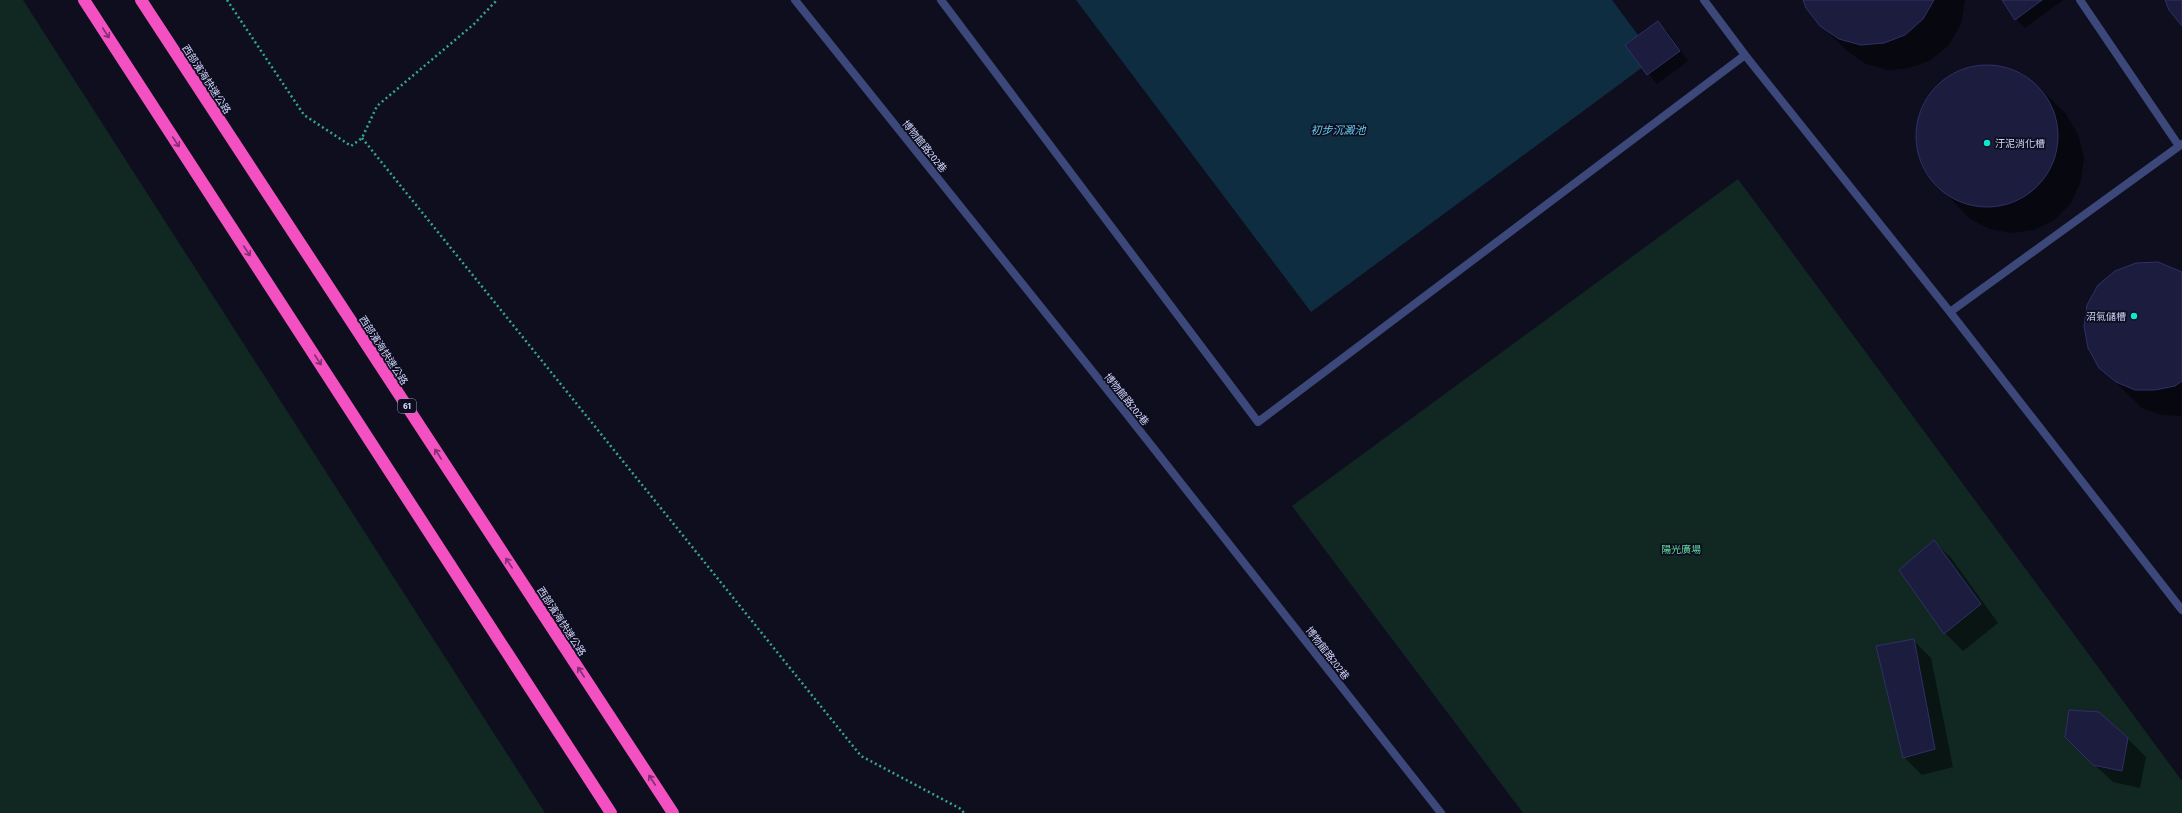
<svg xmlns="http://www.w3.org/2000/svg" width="2182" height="813" font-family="'Fira Sans Condensed','Noto Sans TC',sans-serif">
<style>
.green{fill:#112822}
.water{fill:#0f2d41}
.shadow{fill:#0007}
.building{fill:#1b1c3e;stroke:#2f3068}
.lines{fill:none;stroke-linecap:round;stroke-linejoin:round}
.path{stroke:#35a888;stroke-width:2.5;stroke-dasharray:2 3;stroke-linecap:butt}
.lane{stroke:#3c477a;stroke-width:8}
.highway{stroke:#f351c2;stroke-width:12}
.oneway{stroke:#803070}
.poi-dot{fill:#0fe6cd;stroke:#0e0e1e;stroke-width:1.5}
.labels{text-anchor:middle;stroke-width:3.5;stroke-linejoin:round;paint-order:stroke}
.shield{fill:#0e0e1e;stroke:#9498b9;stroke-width:1}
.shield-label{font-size:9px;font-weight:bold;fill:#ced3fc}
.street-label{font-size:10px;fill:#ced3fc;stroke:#0e0e1e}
.poi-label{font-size:10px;fill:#ced3fc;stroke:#0e0e1e;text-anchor:start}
.park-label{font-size:10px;fill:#60d69f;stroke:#0e0e1e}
.water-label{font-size:11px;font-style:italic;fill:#63d1f5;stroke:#0e0e1e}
</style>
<rect width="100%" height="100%" fill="#0e0e1e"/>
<path class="green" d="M0 0H23L545 813H0Z
M1738 179 2182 781V813H1523L1292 506Z"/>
<path class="water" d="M1076 0H1612L1655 58 1311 312Z"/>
<path class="shadow" d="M1804 0H1965V1L1961 24 1949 45 1931 60 1910 68 1888 70 1866 64 1847 51 1821 25Z
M2003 0H2063L2025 28 2016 19Z
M1658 22 1667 31 1688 61 1657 84 1626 45Z
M1975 66H1999L2021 74 2040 88 2066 114 2078 134 2084 158 2081 181 2071 203 2055 220 2034 230 2011 233 1989 229 1969 218 1928 175 1919 154 1917 131 1922 108 1934 89 1953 74Z
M2158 263 2182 273 2181 416 2161 415 2142 408 2100 367Z
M1934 541 1952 559 1998 623 1963 651 1945 633Z
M1913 640 1931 658 1953 767 1922 775 1904 757Z
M2128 739 2146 757 2140 788 2113 782 2084 755Z"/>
<path class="building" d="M1803 0H1934L1923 19 1905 35 1884 43 1861 45 1839 39 1820 26 1806 8Z
M2002 0H2042L2015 20Z
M2165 0H2182V26L2169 10Z
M1658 21 1680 51 1647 75 1625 45Z
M1916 136a71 71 0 1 1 142 0a71 71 0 1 1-142 0Z
M2158 262 2182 272V381L2175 386 2155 390H2135L2116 382 2099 368 2088 348 2084 326 2087 305 2098 285 2115 271 2136 263Z
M1934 540 1981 604 1944 634 1899 570Z
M1914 639 1935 749 1903 758 1876 646Z
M2069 710 2099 712 2128 738 2122 771 2093 765 2065 737Z"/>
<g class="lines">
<path class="path" d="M227 0 304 115 351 146 362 138 377 106 474 24 497 0
M362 138 861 756 961 809 964 813"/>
<path class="lane" d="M795 0 1125 412 1441 813
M941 0 1258 422 1745 55
M1704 0 1745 55 1950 312 2182 610
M2080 0 2179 146
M1950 312 2182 144"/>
<path class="highway" d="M84 0 611 813
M141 0 673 813"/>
</g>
<defs><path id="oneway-shaft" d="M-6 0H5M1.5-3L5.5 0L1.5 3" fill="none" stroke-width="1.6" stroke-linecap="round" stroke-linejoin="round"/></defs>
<g class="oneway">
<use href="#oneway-shaft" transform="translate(106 33) rotate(57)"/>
<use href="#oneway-shaft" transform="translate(176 142) rotate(57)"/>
<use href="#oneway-shaft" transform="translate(247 251) rotate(57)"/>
<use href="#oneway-shaft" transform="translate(318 360) rotate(57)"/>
<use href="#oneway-shaft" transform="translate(438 454) rotate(-123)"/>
<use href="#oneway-shaft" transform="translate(509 563) rotate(-123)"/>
<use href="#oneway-shaft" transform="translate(581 672) rotate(-123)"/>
<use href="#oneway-shaft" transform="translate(652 780) rotate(-123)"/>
</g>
<g class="poi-dot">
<circle cx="1987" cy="143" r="4"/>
<circle cx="2134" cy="316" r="4"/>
</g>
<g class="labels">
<rect class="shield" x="398" y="399" width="18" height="14" rx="3"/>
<g class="shield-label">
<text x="407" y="409">61</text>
</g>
<g class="street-label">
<text transform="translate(207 79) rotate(57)" y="4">西部濱海快速公路</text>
<text transform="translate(925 146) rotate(51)" y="4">博物館路202巷</text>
<text transform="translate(384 350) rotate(57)" y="4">西部濱海快速公路</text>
<text transform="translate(1127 399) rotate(51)" y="4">博物館路202巷</text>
<text transform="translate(562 621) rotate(57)" y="4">西部濱海快速公路</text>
<text transform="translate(1328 653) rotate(52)" y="4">博物館路202巷</text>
</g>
<g class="poi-label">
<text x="1995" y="147">汙泥消化槽</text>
<text x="2126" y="320" text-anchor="end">沼氣儲槽</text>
</g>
<g class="park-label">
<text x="1681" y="553">陽光廣場</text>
</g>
<g class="water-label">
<text x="1338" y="134">初步沉澱池</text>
</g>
</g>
</svg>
